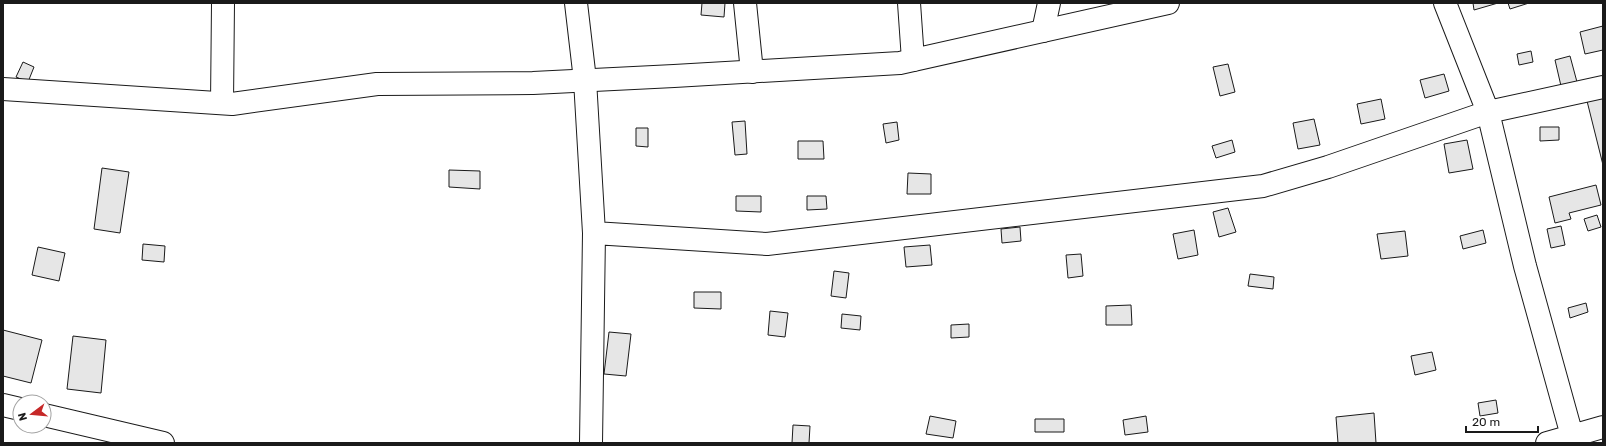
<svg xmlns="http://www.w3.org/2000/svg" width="1606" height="446" font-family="Rubik,sans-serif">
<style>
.building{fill:#e6e6e6;stroke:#1a1a1a}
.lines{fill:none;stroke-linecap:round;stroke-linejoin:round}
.street-casing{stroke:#1a1a1a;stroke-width:24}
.secondary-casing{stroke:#1a1a1a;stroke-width:24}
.street{stroke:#fff;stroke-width:22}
.secondary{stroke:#fff;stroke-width:22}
</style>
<rect width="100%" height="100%" fill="#fff"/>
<path class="building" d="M702 3H725L724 17 701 15Z
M1473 3H1498L1474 10Z
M1508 3H1529L1510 9Z
M1603 26V50L1585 54 1580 32Z
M1531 51 1533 62 1519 65 1517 54Z
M1570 56 1577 82 1561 86 1555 60Z
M23 62 34 67 28 82 16 77Z
M1228 64 1235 92 1220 96 1213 67Z
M1444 74 1449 91 1425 98 1420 80Z
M1603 92V165L1586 97Z
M1381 99 1385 119 1361 124 1357 104Z
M1314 119 1320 145 1298 149 1293 123Z
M745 121 747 154 735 155 732 122Z
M897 122 899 140 886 143 883 124Z
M1540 127H1559V140L1540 141Z
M636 128H648V147L636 146Z
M1232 140 1235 152 1216 158 1212 146Z
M1467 140 1473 169 1449 173 1444 144Z
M798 141H823L824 159H798Z
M102 168 129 172 120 233 94 229Z
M449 170 480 171V189L449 187Z
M908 173 931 174V194H907Z
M1596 185 1601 205 1569 213 1571 219 1555 223 1549 197Z
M736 196H761V212L736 211Z
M807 196H826L827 209 807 210Z
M1228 208 1236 232 1219 237 1213 212Z
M1597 215 1601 227 1588 231 1584 219Z
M1561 226 1565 245 1551 248 1547 229Z
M1020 227 1021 241 1002 243 1001 229Z
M1194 230 1198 255 1178 259 1173 234Z
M1483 230 1486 243 1463 249 1460 236Z
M1405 231 1408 256 1381 259 1377 234Z
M143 244 165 246 164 262 142 260Z
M930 245 932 265 906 267 904 247Z
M38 247 65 253 59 281 32 275Z
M1081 254 1083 276 1068 278 1066 255Z
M834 271 849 273 846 298 831 296Z
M1250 274 1274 277 1273 289 1248 286Z
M694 292H721V309L694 308Z
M1586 303 1588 312 1570 318 1568 308Z
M1131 305 1132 325H1106V306Z
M770 311 788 313 785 337 768 335Z
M842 314 861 316 860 330 841 328Z
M969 324V337L951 338V325Z
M3 330 42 340 31 383 3 376Z
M609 332 631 334 626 376 604 374Z
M73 336 106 340 101 393 67 389Z
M1432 352 1436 370 1415 375 1411 356Z
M1496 400 1498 413 1480 416 1478 403Z
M1374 413 1376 443H1338L1336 417Z
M930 416 956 421 953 438 926 434Z
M1146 416 1148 432 1125 435 1123 420Z
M1035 419H1064V432H1035Z
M793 425 810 426 809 443H792Z"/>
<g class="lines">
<defs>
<path id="street" d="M576 3 585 80 594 233 591 443
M745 3 752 72
M909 3 913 60
M1445 3 1488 112 1525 266 1574 443
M1043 31 1049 3
M222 103 223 3
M594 233 767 244 1263 186 1328 167 1488 112 1603 87
M3 405 20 409
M44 415 163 443
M1547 443 1603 427"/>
<path id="secondary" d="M3 89 232 104 377 84 533 83 674 76 900 63 1168 3"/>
</defs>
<use href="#street" class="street-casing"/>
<use href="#secondary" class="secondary-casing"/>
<use href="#street" class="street"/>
<use href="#secondary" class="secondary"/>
</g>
<rect width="1606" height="446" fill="none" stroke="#1a1a1a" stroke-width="8"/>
<g transform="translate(32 414) rotate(254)"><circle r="19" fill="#ffffff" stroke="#a3a3a3"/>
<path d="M0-3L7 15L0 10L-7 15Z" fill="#c62828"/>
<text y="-6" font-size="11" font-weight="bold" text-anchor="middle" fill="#1a1a1a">N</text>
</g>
<path d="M1466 426v6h72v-6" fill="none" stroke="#1a1a1a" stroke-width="2"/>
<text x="1472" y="426" font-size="12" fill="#1a1a1a" stroke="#ffffff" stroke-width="3" paint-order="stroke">20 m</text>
</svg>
